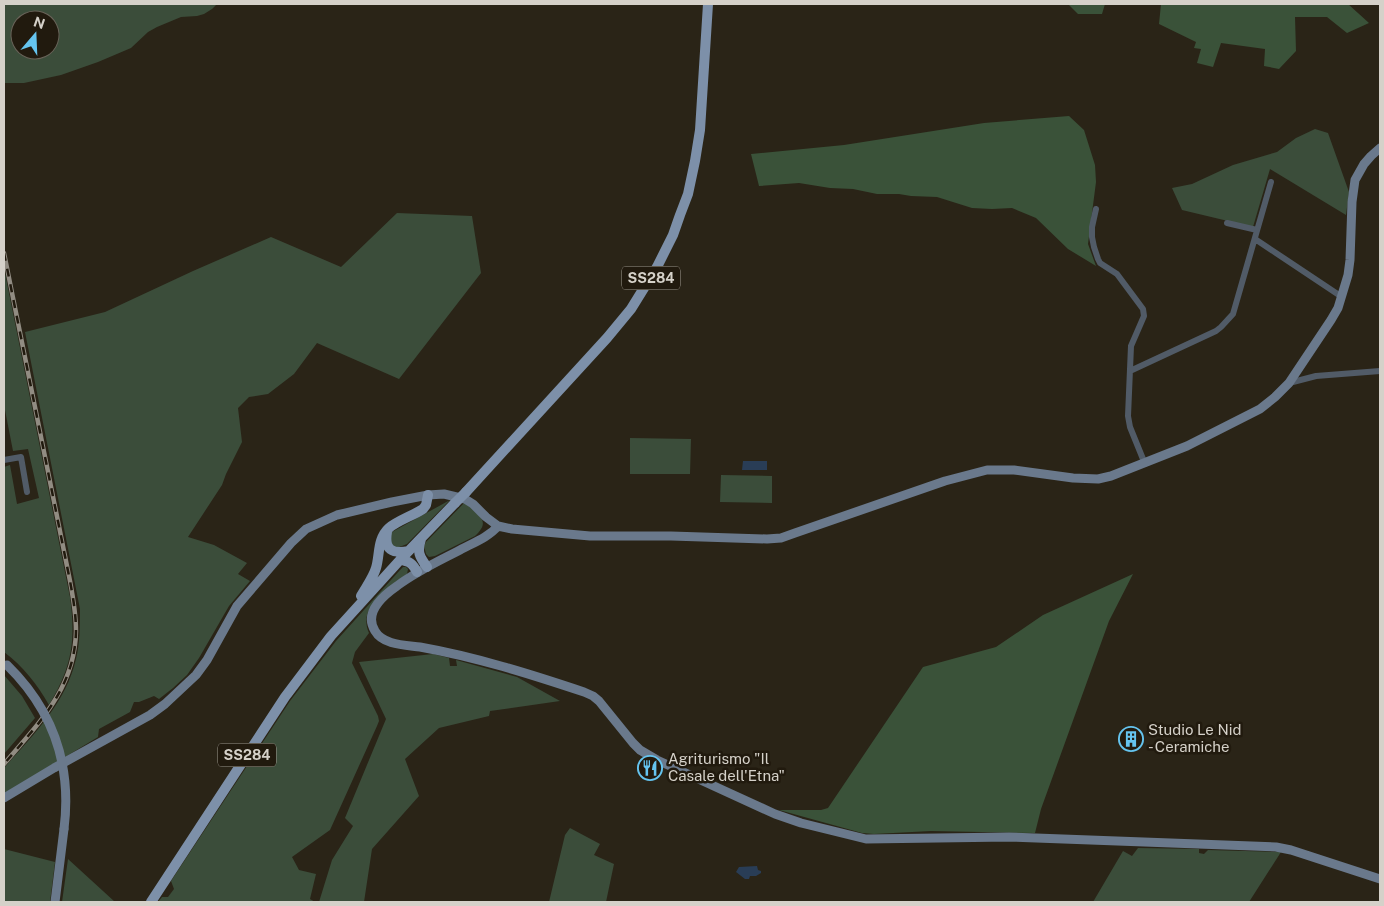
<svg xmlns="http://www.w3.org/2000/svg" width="1384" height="906" font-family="'Public Sans',sans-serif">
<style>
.green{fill:#3b4d3a;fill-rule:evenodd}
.forest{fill:#3a5239}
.water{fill:#293d56}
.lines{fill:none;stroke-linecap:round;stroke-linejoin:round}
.street{stroke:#515b67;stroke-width:6}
.secondary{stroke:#6a798c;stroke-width:9}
.primary{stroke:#7d90a9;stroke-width:10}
.rail-casing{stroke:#918c82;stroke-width:4.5}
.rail{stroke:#211a0e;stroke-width:2.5;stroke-dasharray:8;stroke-linecap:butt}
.secondary-bridge{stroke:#6a798c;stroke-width:9}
.primary-bridge{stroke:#7d90a9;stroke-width:10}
.labels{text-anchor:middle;stroke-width:5;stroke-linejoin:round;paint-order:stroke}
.shield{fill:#211a0e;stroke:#9f9a91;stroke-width:1}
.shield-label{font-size:14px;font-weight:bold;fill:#d5d1c9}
.poi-label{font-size:15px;fill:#d5d1c9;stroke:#211a0e;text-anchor:start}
</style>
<rect width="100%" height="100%" fill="#2a2417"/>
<path class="green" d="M4 4H217L212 9 204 14 197 16 181 17 157 27 148 32 131 48 98 62 61 75 24 83H4ZM20 20H50V50H20Z
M1315 129 1328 133 1349 192 1346 215 1270 169 1253 227 1182 210 1172 188 1192 184 1233 165 1277 152 1296 138Z
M397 213 472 216 481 273 399 379 317 343 294 374 268 394 249 397 238 408 242 442 226 474 222 485 188 537 214 545 247 563 238 574 250 581 229 606 199 658 187 675 173 688 159 699 154 696 139 702H134L130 712 99 729 98 737 4 794V768C33 735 66 703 76 659 80 643 80 626 80 609L25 332 105 312 193 271 271 237 341 267Z
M4 268 70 597C76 641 72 667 49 705 37 684 23 666 4 652V467L10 465 17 504 39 498 28 449 13 451 4 405Z
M630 438 691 439 690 474H630Z
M721 475 772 476V503L720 502Z
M450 500 407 544 397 548 392 546 389 536 392 532Z
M464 503C469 505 471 507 475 511 485 521 486 525 475 536L435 556 429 557 426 554 424 546 426 542Z
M403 567H406L408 569 407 574C389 589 357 606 369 633L355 652 352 663 378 716 379 721 377 726 330 830 292 857 299 870 316 874 310 899 315 902H158L162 897H168L174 889 171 881 290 701 336 641 400 570Z
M433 654 449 658 450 666H457L456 660 517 677 560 701 490 711 489 716 439 728 405 759 419 796 372 849 364 902H319L332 860 353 826 345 818 386 719 359 662Z
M4 675 22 696 35 718 4 754Z
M570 828 600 844 594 855 614 864 606 902H549L565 835Z
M1138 848 1199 849V853L1204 854 1208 850 1281 852 1249 902H1093L1123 851 1132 856Z
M4 849 55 862 50 902H4Z
M68 859 115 902H62Z"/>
<path class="forest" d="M1068 4H1105L1102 14H1078Z
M1161 4H1348L1369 23 1347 33 1327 17H1295L1296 51 1279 69 1264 66 1265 49 1221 43 1213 67 1197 63 1201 49 1194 48 1196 42 1159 24Z
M1069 116 1084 130 1095 165 1096 182 1088 244 1096 266 1068 249 1036 218 1012 208 992 209 972 208 937 197 911 196 899 194H877L853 189 830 188 799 183 759 186 751 154 844 145 984 123Z
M1133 574 1109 621 1041 809 1035 833 931 831 874 834 862 833 779 810H821L828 808 923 667 996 647 1043 615Z"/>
<path class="water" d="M743 461H767V470H742Z
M757 866 758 870 761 871V873L756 876H750L749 879H745L736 872 739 867Z"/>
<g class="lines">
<path class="street" d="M1096 209 1092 227V237L1094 247 1098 259 1100 263 1117 274 1143 309 1144 316 1131 346 1128 416 1130 427 1145 464
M1227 223 1257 230
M1255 239 1342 297
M1130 371 1216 331 1221 327 1233 314 1271 182
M1289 383 1316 376 1380 371
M4 460 21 457 27 492"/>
<path class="secondary" d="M498 526C489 537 473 543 460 550 439 561 417 571 397 586 384 595 363 612 375 631 383 645 405 645 420 647 476 657 530 674 584 692L593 696 599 701 633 743 640 750 657 760 775 814 801 823 866 839 1009 837 1276 847 1291 850 1380 879
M4 798 54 768 150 715 165 704 196 675 207 660 237 606 291 543 306 529 337 515 392 502 428 495 444 494 465 499 473 504 486 517 498 526 512 529 590 536H671L767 539 781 538 795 533 945 481 987 470H1014L1073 478 1098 479 1111 476 1187 446 1260 409 1275 397 1289 383 1331 320 1338 308 1348 275 1350 260 1352 202 1355 180 1364 164 1371 156 1380 148
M55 902 64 829"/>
<path class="primary" d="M466 492 607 338 631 309 657 267 673 235 680 215 688 194 695 161 700 130 708 4
M387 532C384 550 392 554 409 551
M421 539C417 552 419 556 427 567
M400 560C410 561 413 564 417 572
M361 596C366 587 373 578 376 568 380 555 377 539 389 528 397 521 412 516 423 509L426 505 428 495
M151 902 285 697 331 636 400 560 455 503"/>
<defs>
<path id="rail" d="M4 253 70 581C73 597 76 614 76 631 75 688 39 723 4 764"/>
</defs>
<use href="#rail" class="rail-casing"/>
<use href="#rail" class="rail"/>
<path class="secondary-bridge" d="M7 665C53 710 72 765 64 829"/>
<path class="primary-bridge" d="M455 503 466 492"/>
</g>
<defs>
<symbol id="building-ring" viewBox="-11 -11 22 22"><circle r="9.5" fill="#211a0e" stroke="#65c4ef" stroke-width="1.5"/><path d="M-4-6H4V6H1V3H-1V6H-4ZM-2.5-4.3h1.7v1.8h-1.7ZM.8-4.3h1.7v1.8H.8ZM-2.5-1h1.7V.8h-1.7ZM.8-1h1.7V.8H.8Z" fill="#65c4ef"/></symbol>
<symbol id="restaurant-ring" viewBox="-11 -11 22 22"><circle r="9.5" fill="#211a0e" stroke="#65c4ef" stroke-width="1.5"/><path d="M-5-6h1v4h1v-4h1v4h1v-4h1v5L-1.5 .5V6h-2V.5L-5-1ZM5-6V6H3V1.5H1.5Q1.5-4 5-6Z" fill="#65c4ef"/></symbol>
</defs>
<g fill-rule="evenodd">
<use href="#building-ring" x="1117" y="725" width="28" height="28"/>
<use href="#restaurant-ring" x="636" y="754" width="28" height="28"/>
</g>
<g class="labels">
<g class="shield">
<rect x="622" y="266.5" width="58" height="23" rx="4"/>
<rect x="218" y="743.5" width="58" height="23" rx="4"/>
</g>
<g class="shield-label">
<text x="651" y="283">SS284</text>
<text x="247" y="760">SS284</text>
</g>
<g class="poi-label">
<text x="1148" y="735">Studio Le Nid<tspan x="1148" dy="17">- Ceramiche</tspan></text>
<text x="668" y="764">Agriturismo "Il<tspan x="668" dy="17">Casale dell'Etna"</tspan></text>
</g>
</g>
<rect width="1384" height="906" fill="none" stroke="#d5d1c9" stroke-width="10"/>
<g transform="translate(35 35) rotate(19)"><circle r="24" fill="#211a0e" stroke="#696359"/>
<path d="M0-4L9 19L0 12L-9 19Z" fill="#65c4ef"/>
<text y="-8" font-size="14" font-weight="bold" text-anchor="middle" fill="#d5d1c9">N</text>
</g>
</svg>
